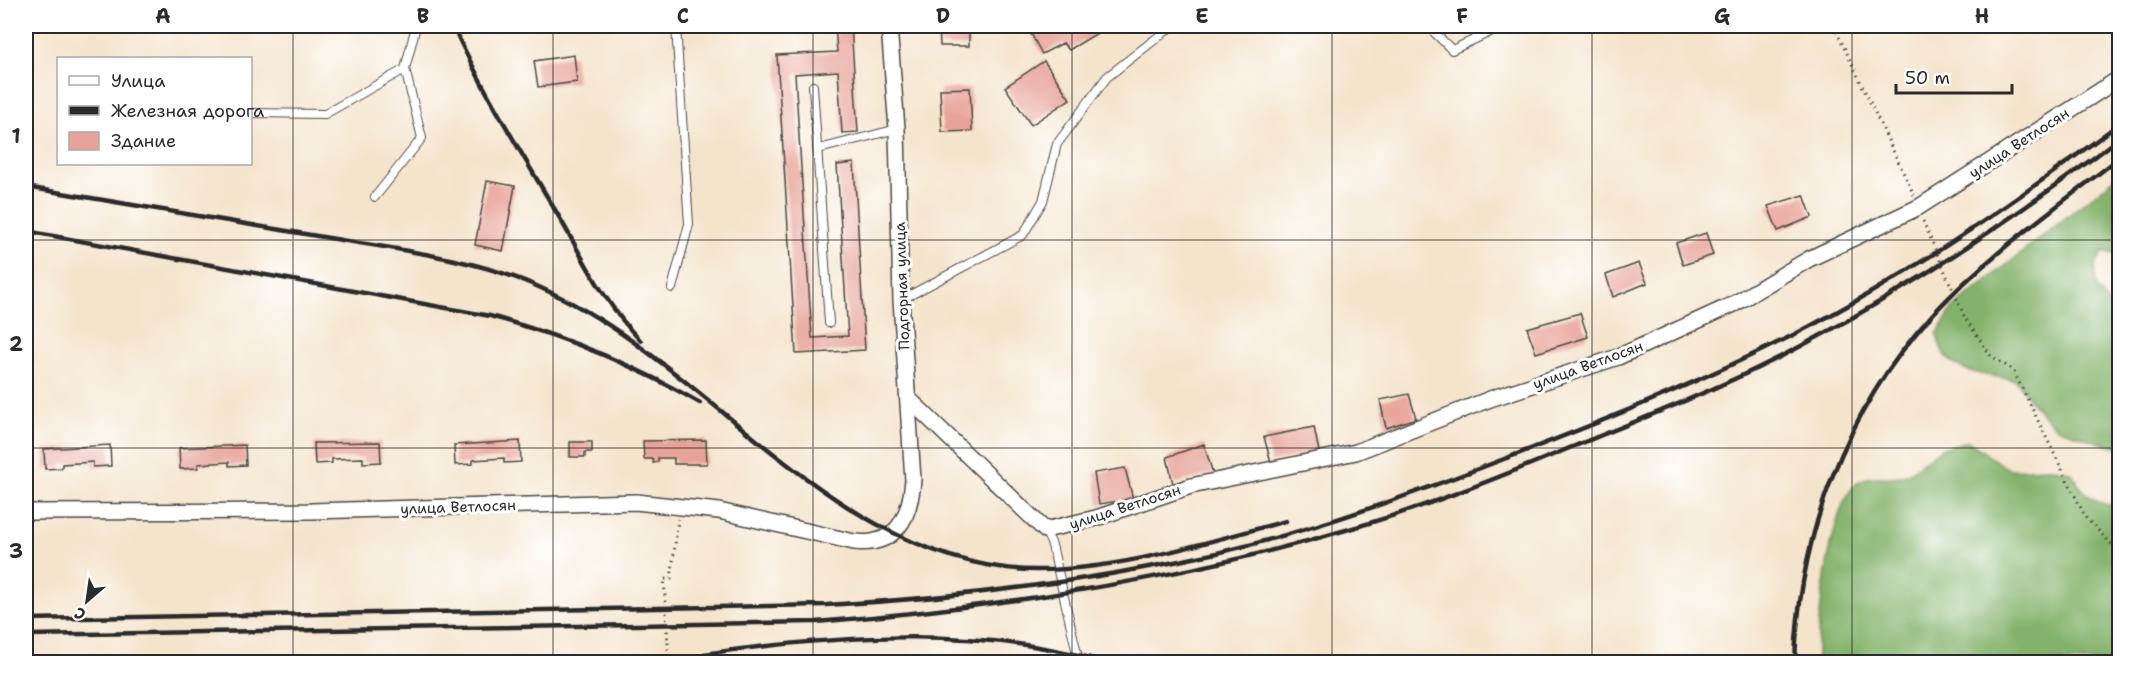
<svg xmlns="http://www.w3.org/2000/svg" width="2145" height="688" font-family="'Shantell Sans',sans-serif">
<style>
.forest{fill:#83b26b;stroke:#576e4b;stroke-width:1.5}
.building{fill:#e8a399}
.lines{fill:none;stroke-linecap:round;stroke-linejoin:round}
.service-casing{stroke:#494743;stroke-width:10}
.minor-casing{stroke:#494743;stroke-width:18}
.path{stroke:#494743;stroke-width:3;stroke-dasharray:1.5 4.5;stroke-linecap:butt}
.service{stroke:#fff;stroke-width:8}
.minor{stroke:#fff;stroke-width:15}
.rail{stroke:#2b2b2b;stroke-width:4.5}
.grid{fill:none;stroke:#2b2b2b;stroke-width:1.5;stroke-opacity:0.55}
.labels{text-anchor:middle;stroke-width:6;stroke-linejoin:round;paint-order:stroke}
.street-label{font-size:15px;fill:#2b2b2b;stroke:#fff}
.neatline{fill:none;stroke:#2b2b2b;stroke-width:2}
.grid-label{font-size:20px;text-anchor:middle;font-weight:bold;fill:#2b2b2b}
</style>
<rect width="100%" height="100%" fill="#fff"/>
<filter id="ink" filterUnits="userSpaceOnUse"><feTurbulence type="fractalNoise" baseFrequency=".0167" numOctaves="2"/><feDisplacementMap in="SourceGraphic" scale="12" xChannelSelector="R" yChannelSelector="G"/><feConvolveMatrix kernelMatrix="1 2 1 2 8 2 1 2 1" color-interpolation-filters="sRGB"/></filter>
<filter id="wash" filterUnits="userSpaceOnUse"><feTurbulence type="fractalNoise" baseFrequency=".008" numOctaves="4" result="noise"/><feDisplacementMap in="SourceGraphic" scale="24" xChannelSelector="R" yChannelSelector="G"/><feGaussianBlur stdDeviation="1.35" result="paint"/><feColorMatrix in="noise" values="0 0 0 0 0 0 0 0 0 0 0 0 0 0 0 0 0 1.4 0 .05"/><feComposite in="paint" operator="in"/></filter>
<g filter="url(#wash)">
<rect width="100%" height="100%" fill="#f4e4cc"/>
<path class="forest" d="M2119 175V256L2104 251 2094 267 2097 287 2119 319V449L2057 428 2034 406 2016 380C1981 373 1944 375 1937 334L1953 308Z
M1967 441C1977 446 2003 468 2010 469 2031 472 2048 463 2069 472 2074 475 2077 481 2080 486 2089 500 2104 506 2119 506V662H1817C1816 627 1830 509 1855 485 1869 471 1886 481 1903 475 1916 470 1928 456 1941 449 1949 445 1959 444 1967 441Z"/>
<g id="blocks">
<path class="building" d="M835 26H851L858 132 842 133 838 71 795 74 812 338 848 336 837 165 854 163 865 350 796 354 777 55 837 52Z
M939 26H969V46H940Z
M1033 26H1109L1069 50 1063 43 1042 54 1028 28Z
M574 55 577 82 538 87 534 61Z
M1044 61 1070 99 1031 125 1005 87Z
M970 88 972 131 942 132 940 89Z
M487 181 515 186 503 251 475 245Z
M1804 195 1812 217 1778 231 1768 206Z
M1706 233 1713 255 1683 265 1676 243Z
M1639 263 1647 283 1613 297 1606 275Z
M1580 313 1588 337 1536 353 1527 328Z
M1409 394 1416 418 1386 428 1380 400Z
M1314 427 1319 452 1271 462 1264 437Z
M706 440 707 464H674V458H658V462L653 463V459H644L643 441Z
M520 441 521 462 504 463V458L473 460V464L455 465 454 445Z
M380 442 381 462 363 463V458L332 459V463L315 464 314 443Z
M570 442H592V452H585V457H570Z
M1204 444 1213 474 1173 484 1167 457Z
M110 445 111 466 93 467V462L62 464V468L45 469 44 449Z
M245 445 246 465 229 466V462L198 464V468L180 469 179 448Z
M1125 468 1133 499 1099 504 1094 473Z"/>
</g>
</g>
<g filter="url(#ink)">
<use href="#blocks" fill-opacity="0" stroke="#494743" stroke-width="1.5"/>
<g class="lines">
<defs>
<path id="service" d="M1428 26 1452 50 1503 26
M813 86 829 323
M250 113 325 114 405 69 416 26
M819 149 897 129
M375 197 422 138 405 69
M672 288 689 224 676 26
M901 300 1023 235 1043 201 1057 144 1107 77 1172 26
M1045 530 1052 545 1079 662"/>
<path id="minor" d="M908 398 1045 530 1096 518 1191 486 1356 452 1490 399 1618 357 1734 304 1809 259 1919 207 2120 78
M26 512 311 511 636 502 719 511 854 542C897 547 910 517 913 480L901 300 897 129 889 26"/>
</defs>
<use href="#service" class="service-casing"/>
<use href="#minor" class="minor-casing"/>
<path class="path" d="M1834 26 1914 195
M1923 221 1965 318 1991 356 2013 370 2086 518 2120 553
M669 662 664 579H671L678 519"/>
<use href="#service" class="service"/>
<use href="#minor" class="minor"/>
<path class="rail" d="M453 26C483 91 521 152 558 215 583 258 605 305 641 341
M26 187C127 204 228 221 329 238 400 250 475 258 541 288 614 320 676 374 737 424 823 495 921 570 1038 570 1122 570 1206 542 1286 521
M26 231 490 316C564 336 633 364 700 403
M26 619 826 605C958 598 1088 582 1217 553 1315 530 1410 495 1504 459 1605 421 1705 380 1801 331 1913 273 2019 199 2120 123
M26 635 816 622C994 608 1173 581 1346 530 1423 508 1498 478 1572 447 1642 419 1713 391 1780 357 1901 295 2012 220 2120 138
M704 654C830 636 981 625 1104 662
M1795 662C1799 534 1845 411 1932 315 1987 256 2057 207 2120 157"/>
</g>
</g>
<path class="grid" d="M293 26V662M553 26V662M813 26V662M1072 26V662M1332 26V662M1592 26V662M1852 26V662M26 240H2120M26 448H2120"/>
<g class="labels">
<g class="street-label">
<text transform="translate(2019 143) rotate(-33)" y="5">улица Ветлосян</text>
<text transform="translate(902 286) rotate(-92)" y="5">Подгорная улица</text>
<text transform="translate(1588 365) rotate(-20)" y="5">улица Ветлосян</text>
<text transform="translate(458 507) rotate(-2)" y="5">улица Ветлосян</text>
<text transform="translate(1125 507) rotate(-18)" y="5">улица Ветлосян</text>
</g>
</g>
<rect width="2145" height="688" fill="none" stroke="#fff" stroke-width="66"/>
<rect x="57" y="57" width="195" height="108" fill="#ffffff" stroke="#aaaaaa" stroke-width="1.5"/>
<rect x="69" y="76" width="30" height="9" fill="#ffffff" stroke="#aaaaaa" stroke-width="1.5"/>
<text x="111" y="87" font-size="18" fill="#2b2b2b">Улица</text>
<rect x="69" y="106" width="30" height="9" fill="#2b2b2b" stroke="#aaaaaa" stroke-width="1.5"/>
<text x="111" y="117" font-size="18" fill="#2b2b2b">Железная дорога</text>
<rect x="69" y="132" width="30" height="18" fill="#e8a399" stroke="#aaaaaa" stroke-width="1.5"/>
<text x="111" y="147" font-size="18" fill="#2b2b2b">Здание</text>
<g transform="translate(87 601) rotate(209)" stroke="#ffffff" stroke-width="4.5" paint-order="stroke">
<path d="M0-4.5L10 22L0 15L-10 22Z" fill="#2b2b2b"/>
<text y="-9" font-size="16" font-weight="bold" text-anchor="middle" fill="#2b2b2b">С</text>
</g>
<path d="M1896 84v9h116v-9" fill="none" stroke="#2b2b2b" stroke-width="3"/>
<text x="1905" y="84" font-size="18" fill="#2b2b2b" stroke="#ffffff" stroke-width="4.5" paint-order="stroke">50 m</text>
<rect x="33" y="33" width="2079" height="622" class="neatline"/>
<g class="grid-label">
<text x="163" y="23">A</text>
<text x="423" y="23">B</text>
<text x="683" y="23">C</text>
<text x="943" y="23">D</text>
<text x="1202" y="23">E</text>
<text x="1462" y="23">F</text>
<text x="1722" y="23">G</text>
<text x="1982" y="23">H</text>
<text x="16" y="143">1</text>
<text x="16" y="351">2</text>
<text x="16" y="558">3</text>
</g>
</svg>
